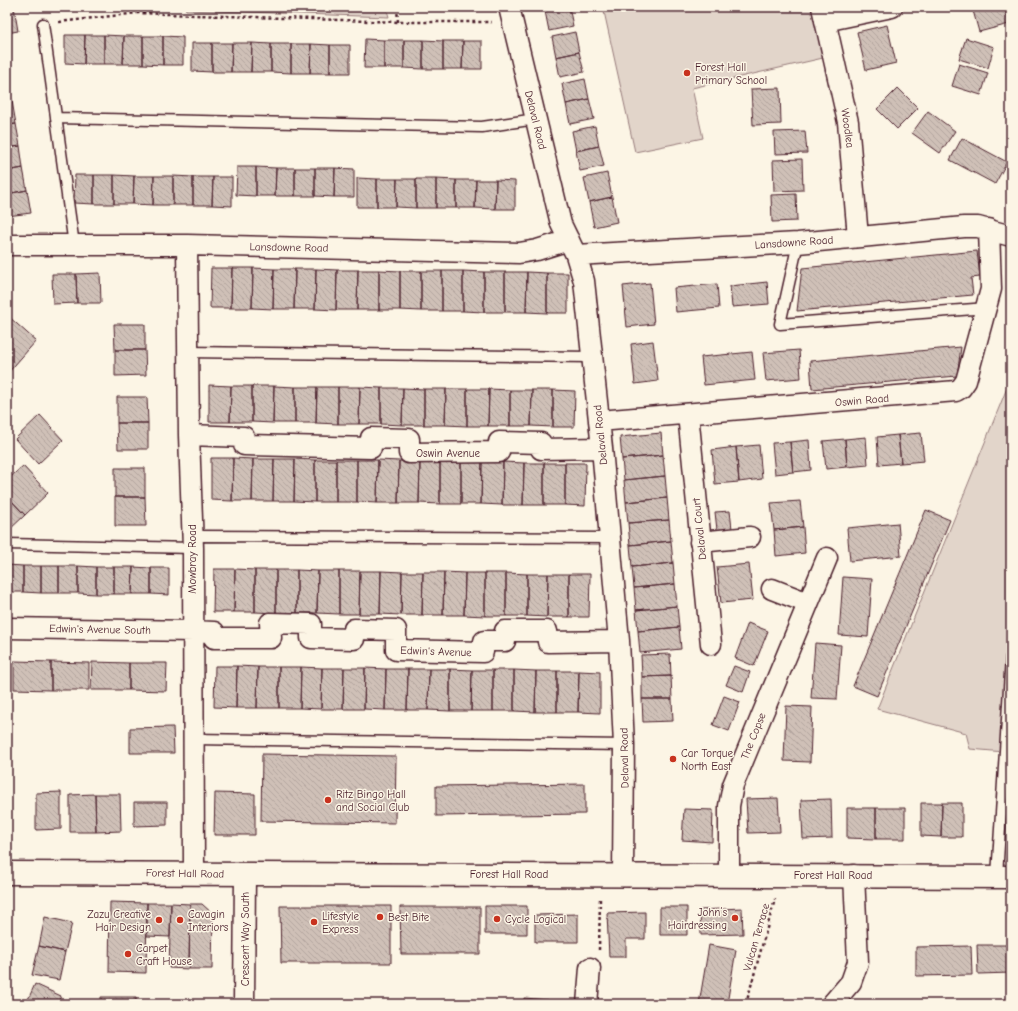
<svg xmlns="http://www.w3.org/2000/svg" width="1018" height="1011" font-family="'Comic Neue',sans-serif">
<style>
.green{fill:#e2d5ca;stroke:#967a7a}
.building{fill:url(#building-back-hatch);stroke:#4a1f2b}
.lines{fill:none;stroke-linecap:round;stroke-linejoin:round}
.lane-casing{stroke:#4a1f2b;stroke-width:13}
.street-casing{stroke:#4a1f2b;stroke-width:23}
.secondary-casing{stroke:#4a1f2b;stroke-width:25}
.path{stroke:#4a1f2b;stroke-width:2.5;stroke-dasharray:3 3;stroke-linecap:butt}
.lane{stroke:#fcf5e5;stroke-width:10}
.street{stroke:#fcf5e5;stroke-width:20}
.secondary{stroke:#fcf5e5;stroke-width:22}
.poi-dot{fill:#c8321e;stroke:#fcf5e5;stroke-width:1.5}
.labels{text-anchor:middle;stroke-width:3;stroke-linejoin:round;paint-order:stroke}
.poi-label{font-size:11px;fill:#4a1f2b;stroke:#fcf5e5;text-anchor:start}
.street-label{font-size:11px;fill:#4a1f2b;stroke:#fcf5e5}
</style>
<defs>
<pattern id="building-back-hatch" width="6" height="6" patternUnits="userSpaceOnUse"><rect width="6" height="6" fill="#cfc0b7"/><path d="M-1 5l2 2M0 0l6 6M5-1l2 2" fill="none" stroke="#b3a59e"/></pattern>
</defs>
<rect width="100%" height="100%" fill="#fcf5e5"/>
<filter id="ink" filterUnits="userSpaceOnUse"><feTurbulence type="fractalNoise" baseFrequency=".025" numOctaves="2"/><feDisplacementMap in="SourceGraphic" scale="8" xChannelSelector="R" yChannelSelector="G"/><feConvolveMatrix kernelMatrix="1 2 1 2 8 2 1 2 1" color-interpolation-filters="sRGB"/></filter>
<g filter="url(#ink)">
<path class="green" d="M185 7H386L389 17 186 10Z
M603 7H811L823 58 692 88 703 138 635 152Z
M1011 378V699L1004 752 970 749 966 733 877 709Z"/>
<path class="building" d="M7 7H14L18 31 7 33Z
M544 7H566L545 11Z
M569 7 573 26 549 31 545 11Z
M972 7H1005L1009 24 979 32Z
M887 25 896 63 866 70 857 32Z
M575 32 579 52 556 57 552 37Z
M65 35H85L84 64 65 63Z
M85 35H104V64H84Z
M104 35 124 36 123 64H104Z
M124 36H143V64H123Z
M143 36H163V65L143 64Z
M163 36 183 37V65H163Z
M966 38 994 47 988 68 959 59Z
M365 39 384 40V68H364Z
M384 40H404V68H384Z
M404 40H423V69L404 68Z
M423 40 443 41V69H423Z
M443 41H463L462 69H443Z
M463 41H482V69H462Z
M192 43H212V72L192 71Z
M212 43H232L231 72H212Z
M232 43H252L251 72H231Z
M252 43 271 44V72H251Z
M271 44H291V73L271 72Z
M291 44H311L310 73H291Z
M311 44 330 45V73H310Z
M330 45H350V73H330Z
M579 52 584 72 560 77 556 57Z
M959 64 988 73 981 95 952 86Z
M7 79H9L12 101 7 102Z
M585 79 589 99 566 104 562 84Z
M780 88 781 124 753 125 751 89Z
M898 88 918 108 897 129 877 109Z
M589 99 594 119 570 124 566 104Z
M12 101 16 124 7 125V102Z
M928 111 955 131 940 153 912 133Z
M16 124 20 146 7 148V125Z
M595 126 599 146 576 151 572 131Z
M805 131 807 153 775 154 774 132Z
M962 138 1007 162 995 184 950 160Z
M20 146 23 168 7 171V148Z
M599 146 604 166 580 171 576 151Z
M802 159 803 190 774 191 773 160Z
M237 167H256V196L236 195Z
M256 167 276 168 275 196H256Z
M23 168 27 190 7 194V171Z
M276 168H295V196H275Z
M295 168H315V196H295Z
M315 168H335L334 197 315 196Z
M335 168 354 169V197H334Z
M607 173 612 197 589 202 584 178Z
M75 175H94V204L74 203Z
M94 175H114V204H94Z
M114 175 134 176 133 204H114Z
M134 176H154L153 205 133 204Z
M154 176H173V205H153Z
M173 176 193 177V205H173Z
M193 177H213L212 205H193Z
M213 177H232V206L212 205Z
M357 178 377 179V207H357Z
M377 179H397L396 207H377Z
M397 179H416V208L396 207Z
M416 179H436V208H416Z
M436 179 456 180V208H436Z
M456 180H476L475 208H456Z
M476 180H496L495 209 475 208Z
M496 180 515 181V209H495Z
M27 190 31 213 7 216V194Z
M796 194 797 221 772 222 771 195Z
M612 197 617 222 594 227 589 202Z
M977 251 980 277 971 278 973 295 797 311 802 268Z
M211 268H232L231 308H210Z
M232 268H253L252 308H231Z
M253 268 274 269 273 309 252 308Z
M274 269H295L294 309H273Z
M295 269H316L315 309H294Z
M316 269 337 270 336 310 315 309Z
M337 270H358L357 310H336Z
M358 270H379V310H357Z
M379 270 400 271V310H379Z
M400 271H421V311L400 310Z
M421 271H442V311H421Z
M442 271H463V311H442Z
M463 271 484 272V312L463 311Z
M484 272H505V312H484Z
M505 272H527L526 312H505Z
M527 272 547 273V313L526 312Z
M100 273 101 303H77L76 274Z
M547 273H568V313H547Z
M52 274H76L77 303 53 304Z
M767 282 769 304 732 307 730 286Z
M650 283 654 324 627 327 623 286Z
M717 284 719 308 676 312 674 288Z
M7 315 36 341 7 374Z
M114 324H145V350H115Z
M653 341 658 381 635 384 631 344Z
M961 347 957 376 812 389 810 361Z
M115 350H145L146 375 115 376Z
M799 350 801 378 766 381 763 353Z
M752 352 755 380 704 385 701 357Z
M209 385 231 386 230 422H209Z
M231 386H252V422H230Z
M252 386H274L273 423 252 422Z
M274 386 295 387V423H273Z
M295 387H317L316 423H295Z
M317 387H338V424L316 423Z
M338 387H360L359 424H338Z
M360 387 381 388V424H359Z
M381 388H403L402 425 381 424Z
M403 388 424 389V425H402Z
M424 389H446L445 425H424Z
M446 389H467V426L445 425Z
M467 389H489L488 426H467Z
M489 389 510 390V426H488Z
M510 390H532L531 426H510Z
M532 390H553V427L531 426Z
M553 390 575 391 574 427H553Z
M117 397H147L148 423H117Z
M40 415 63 440 38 464 15 439Z
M117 423H148V449H118Z
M661 433 663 455 622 459 620 437Z
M921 433 924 461 901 463 898 435Z
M898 435 901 463 879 465 877 437Z
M866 437 868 465 847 467 845 439Z
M845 439 847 467 826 469 823 441Z
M809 440 811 470 793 472 790 442Z
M790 442 793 472 775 474 772 443Z
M759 445 762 479 739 482 736 447Z
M736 447 739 482 715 484 712 450Z
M663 455 665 476 624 480 622 459Z
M211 458H233L232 501 211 500Z
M233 458 253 459 252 501H232Z
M253 459H274L273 501H252Z
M274 459H295L294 501H273Z
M295 459 315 460V502L294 501Z
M315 460H336V502H315Z
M336 460H357V502H336Z
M357 460H378L377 503 357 502Z
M378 460 399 461 398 503H377Z
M399 461H420L419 503H398Z
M420 461H440V504L419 503Z
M440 461 461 462V504H440Z
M461 462H482L481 504H461Z
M482 462H503L502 505 481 504Z
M503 462 524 463 523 505H502Z
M524 463H544V505H523Z
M544 463H565V505H544Z
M565 463H586L585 506 565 505Z
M23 466 48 493 25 515 7 496V480Z
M115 468H145V497H115Z
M665 476 667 498 626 502 624 480Z
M7 496 25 515 7 532Z
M115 497H145L146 526H115Z
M667 498 669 520 628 523 626 502Z
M800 501 803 527 774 530 771 503Z
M926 510 950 520 877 696 853 686Z
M730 511 732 529 717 530 715 512Z
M669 520 671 541 630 545 628 523Z
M898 523 901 556 850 561 847 528Z
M803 527 805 553 776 556 774 530Z
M671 541 673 563 632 567 630 545Z
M673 563 675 584 634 588 632 567Z
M749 564 753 600 721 603 717 567Z
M7 565 23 566V592H7Z
M23 566H41V593L23 592Z
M41 566H59V593H41Z
M59 566H78V593H59Z
M78 566 96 567V594L78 593Z
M96 567H114V594H96Z
M114 567H133L132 594H114Z
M133 567 151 568V594H132Z
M151 568H169V595L151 594Z
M214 569H235L234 612H213Z
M235 569 255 570V612H234Z
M255 570H276V613L255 612Z
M276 570H297V613H276Z
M297 570 318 571 317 613H297Z
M318 571H339V614L317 613Z
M339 571H360L359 614H339Z
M360 571H381L380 614H359Z
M381 571 402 572 401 615 380 614Z
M402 572H423L422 615H401Z
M423 572H444L443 615H422Z
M444 572 465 573 464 615H443Z
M465 573H485V616L464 615Z
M485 573H506V616H485Z
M506 573 527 574V616H506Z
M527 574H548L547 617 527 616Z
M548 574H569V617H547Z
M569 574H590L589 617H569Z
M843 577 872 579 868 637 839 635Z
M675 584 677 606 636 610 634 588Z
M677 606 679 627 638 631 636 610Z
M748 623 768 631 754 666 735 658Z
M679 627 681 649 640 653 638 631Z
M815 643 841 645 837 699 811 698Z
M670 654 671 676 642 677 641 655Z
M14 661 51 662V690L14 689Z
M7 662H9V690H7Z
M51 662 89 663V690H51Z
M92 662 129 663V690H91Z
M129 663H167L166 691 129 690Z
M215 666H237L236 708 214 707Z
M237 666 258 667 257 708H236Z
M734 666 750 672 743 692 726 685Z
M258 667H279V708H257Z
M279 667H301L300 708H279Z
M301 667 322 668 321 709 300 708Z
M322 668H344L343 709H321Z
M344 668H365L364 709H343Z
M365 668 386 669 385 710 364 709Z
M386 669H408L407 710H385Z
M408 669H429L428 710H407Z
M429 669H450V711L428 710Z
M450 669 472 670 471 711H450Z
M472 670H493V711H471Z
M493 670H514V711H493Z
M514 670 536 671 535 712 514 711Z
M536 671H557V712H535Z
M557 671H579L578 712H557Z
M579 671 600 672V713L578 712Z
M671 676 672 699H642V677Z
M724 696 740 702 729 731 713 725Z
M642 699H672L673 721 643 722Z
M786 706 812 707 810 762 784 761Z
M173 727 174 753H130V728Z
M262 754 396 756 395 823 261 821Z
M585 784V814L436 816V786Z
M61 792V829L36 830V793Z
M215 793 255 794V835H214Z
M95 794 96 832H70V795Z
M95 794H120L121 831 96 832Z
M778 798 780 832 748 833 746 799Z
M831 799 832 838 803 839 801 800Z
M134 802H167V825L134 826Z
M921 803H942L941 837 921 836Z
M942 803H962V837H941Z
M847 808H876V839L847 838Z
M876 808H905V839H876Z
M684 809 713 810 712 842 682 840Z
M110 902 147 903 146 973 109 972Z
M147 903H171L170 937 147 936Z
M171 903 190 904 189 969 169 968Z
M190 904H202L213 914 212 969H189Z
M280 906H391V963H281Z
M485 906H527V934H485Z
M400 907H480V954H401Z
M660 907H687V935H660Z
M742 908 743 934 701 935 700 910Z
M645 912V939H626V957H609L607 913Z
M578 914V942H535V915Z
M45 917 72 923 65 952 39 946Z
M709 945 736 950 727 1004H699Z
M977 945H1011V973L978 974Z
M39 946 65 952 59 980 32 975Z
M971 946 972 975 916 976V947Z
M35 984 61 996 57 1004H26Z
M101 997H136V1004H101Z
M524 998 548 1000V1004H524Z"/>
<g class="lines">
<defs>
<path id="lane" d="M43 24 74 245
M56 118 482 127 536 119
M798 243 780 324 987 308
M188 352 592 357
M193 536 609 538
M7 544 193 548
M194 739 624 745
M997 876 1011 657"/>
<path id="street" d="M509 7 561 224 576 255 584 281 602 448 619 641 624 745 623 874
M822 7 848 122 858 237
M825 21 892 7
M7 245H187L519 253 537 250 569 240
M187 245 189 435 193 548 194 873
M576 255 798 243 964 227H978L1011 236
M688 414 711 644
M599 421 956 391 961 388 966 381 991 289 989 229
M189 435 244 437V445L371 448V438L409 439V453L499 452V442L541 443V449L602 448
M700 542 750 537
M772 589 808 603
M7 628 193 631 214 632V638H271L270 623 311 624V638L354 639V629L396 630V650L483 652 484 641H505V631H547L548 642 619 641
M729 875V806L733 785 827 558
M244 1004 245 874
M587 1004 590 968
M832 1004 851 982 858 962 854 875"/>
<path id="secondary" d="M7 873 1011 877"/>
</defs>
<use href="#lane" class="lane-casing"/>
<use href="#street" class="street-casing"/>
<use href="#secondary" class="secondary-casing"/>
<path class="path" d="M397 7 398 22
M59 22 138 13 398 22H492
M599 950 600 897
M746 1004 775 899"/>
<use href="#lane" class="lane"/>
<use href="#street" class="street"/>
<use href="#secondary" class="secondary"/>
</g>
</g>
<g class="poi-dot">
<circle cx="687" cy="73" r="4"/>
<circle cx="673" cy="759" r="4"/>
<circle cx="328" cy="800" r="4"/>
<circle cx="380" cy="917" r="4"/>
<circle cx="735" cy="918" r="4"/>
<circle cx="497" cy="919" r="4"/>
<circle cx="159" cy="920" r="4"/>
<circle cx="180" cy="920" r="4"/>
<circle cx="314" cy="922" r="4"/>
<circle cx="128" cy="954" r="4"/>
</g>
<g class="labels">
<g class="poi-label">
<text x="695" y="71">Forest Hall<tspan x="695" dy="13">Primary School</tspan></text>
<text x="681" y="757">Car Torque<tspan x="681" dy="13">North East</tspan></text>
<text x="336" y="798">Ritz Bingo Hall<tspan x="336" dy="13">and Social Club</tspan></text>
<text x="727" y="916" text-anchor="end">John’s<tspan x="727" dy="13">Hairdressing</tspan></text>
<text x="151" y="918" text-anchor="end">Zazu Creative<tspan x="151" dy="13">Hair Design</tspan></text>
<text x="188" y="918">Cavagin<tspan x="188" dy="13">Interiors</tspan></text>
<text x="322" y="920">Lifestyle<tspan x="322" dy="13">Express</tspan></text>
<text x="388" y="921">Best Bite</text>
<text x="505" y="923">Cycle Logical</text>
<text x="136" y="952">Carpet<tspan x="136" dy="13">Craft House</tspan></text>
</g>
<g class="street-label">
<text transform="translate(536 120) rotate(76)" y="4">Delaval Road</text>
<text transform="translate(848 128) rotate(82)" y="4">Woodlea</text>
<text transform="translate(794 242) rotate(-4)" y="4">Lansdowne Road</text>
<text transform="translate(289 247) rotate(1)" y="4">Lansdowne Road</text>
<text transform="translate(862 400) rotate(-5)" y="4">Oswin Road</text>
<text transform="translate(600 435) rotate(-96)" y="4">Delaval Road</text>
<text x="448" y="457">Oswin Avenue</text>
<text transform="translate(699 529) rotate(-96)" y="4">Delaval Court</text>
<text transform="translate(192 559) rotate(-90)" y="4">Mowbray Road</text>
<text transform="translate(100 629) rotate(1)" y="4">Edwin's Avenue South</text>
<text transform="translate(436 651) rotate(2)" y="4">Edwin's Avenue</text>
<text transform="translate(753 736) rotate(-68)" y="4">The Copse</text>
<text transform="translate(624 758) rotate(-91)" y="4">Delaval Road</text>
<text transform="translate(185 873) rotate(1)" y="4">Forest Hall Road</text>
<text x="509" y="878">Forest Hall Road</text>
<text x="833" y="879">Forest Hall Road</text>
<text transform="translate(756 937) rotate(-74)" y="4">Vulcan Terrace</text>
<text transform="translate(245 939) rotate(-90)" y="4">Crescent Way South</text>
</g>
</g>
<rect width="1018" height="1011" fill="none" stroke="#fcf5e5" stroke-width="24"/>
<rect x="12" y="12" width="994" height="987" fill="none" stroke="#4a1f2b" stroke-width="1.5" filter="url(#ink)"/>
</svg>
